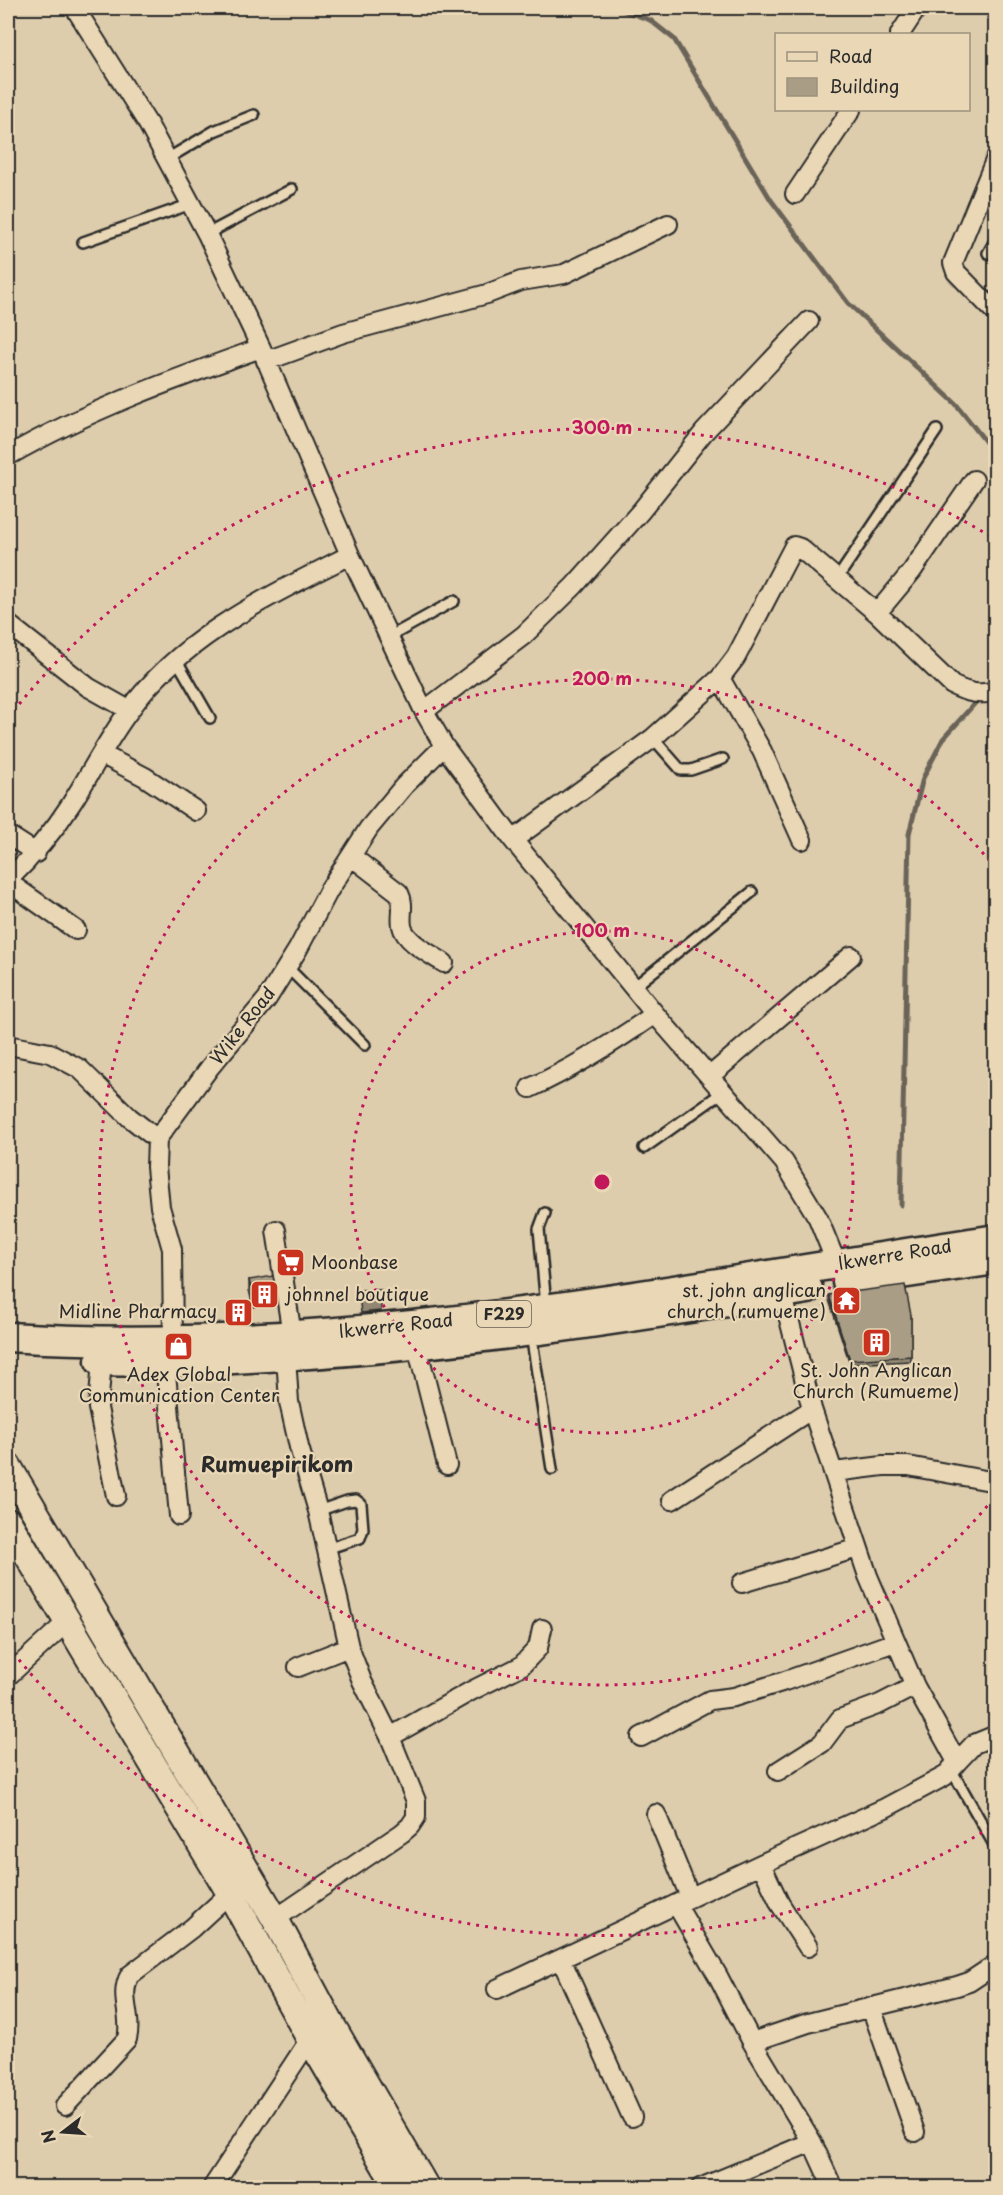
<svg xmlns="http://www.w3.org/2000/svg" width="1003" height="2195" font-family="'Playpen Sans',sans-serif">
<style>
.lines{fill:none;stroke-linecap:round;stroke-linejoin:round}
.stream{stroke:#6a6459;stroke-width:5}
.lane-casing{stroke:#2b2b2b;stroke-width:14}
.street-casing{stroke:#2b2b2b;stroke-width:22}
.secondary-casing{stroke:#2b2b2b;stroke-width:30}
.primary-casing{stroke:#2b2b2b;stroke-width:33}
.lane{stroke:#e9d7b5;stroke-width:9}
.street{stroke:#e9d7b5;stroke-width:18}
.secondary{stroke:#e9d7b5;stroke-width:26}
.primary{stroke:#e9d7b5;stroke-width:28}
.wall{fill:#918773;stroke:#2b2b2b;stroke-width:1.5}
.building{fill:#a99d86;stroke:#2b2b2b;stroke-width:1.5}
.ring{fill:none;stroke:#c2185b;stroke-width:3;stroke-dasharray:3 6}
.labels{text-anchor:middle;stroke-width:4.5;stroke-linejoin:round;paint-order:stroke}
.shield{fill:#e9d7b5;stroke:#645f54;stroke-width:1.5}
.shield-label{font-size:16px;font-weight:bold;fill:#2b2b2b}
.street-label{font-size:18px;fill:#2b2b2b;stroke:#e9d7b5}
.poi-label{font-size:18px;fill:#2b2b2b;stroke:#e9d7b5;text-anchor:start}
.quarter-label{font-size:21px;font-weight:bold;fill:#2b2b2b;stroke:#e9d7b5}
.centre{fill:#c2185b;stroke:#e9d7b5;stroke-width:3}
.ring-label{font-size:18px;text-anchor:middle;font-weight:bold;fill:#c2185b;stroke:#e9d7b5;stroke-width:4.5;stroke-linejoin:round;paint-order:stroke}
</style>
<rect width="100%" height="100%" fill="#decdad"/>
<filter id="ink" filterUnits="userSpaceOnUse"><feTurbulence type="fractalNoise" baseFrequency=".0167" numOctaves="2"/><feDisplacementMap in="SourceGraphic" scale="12" xChannelSelector="R" yChannelSelector="G"/><feConvolveMatrix kernelMatrix="1 2 1 2 8 2 1 2 1" color-interpolation-filters="sRGB"/></filter>
<g filter="url(#ink)">
<g class="lines">
<path class="stream" d="M616 8 650 20 674 39 771 200 848 303 956 404 996 455
M901 1205 909 834 923 778 943 739 975 703"/>
<defs>
<path id="lane" d="M167 159 214 131 254 115
M207 234 292 189
M83 242 191 204
M988 253 996 239
M837 579 937 430
M389 637 454 601
M176 659 210 718
M653 738 681 770H691L723 759
M287 967 365 1045
M634 987 752 892
M644 1148 723 1092
M545 1213 539 1229 546 1306
M531 1334 552 1469
M318 1511 347 1501 356 1500 361 1504 363 1529 360 1538 326 1549
M951 1769 996 1848"/>
<path id="street" d="M75 8 148 124 207 234 261 348 350 555 424 711 444 746 513 840 655 1014 784 1162 818 1218 840 1272
M900 34 917 8
M996 158 953 263 956 272 996 313
M795 194 851 110
M266 361 343 333 487 294 521 281 564 274 668 224
M8 456C88 410 174 379 261 348
M877 613 912 571 974 480
M8 624 88 687 129 710
M720 678 762 751 802 840
M424 711 524 635 574 586 641 511 704 432 809 321
M101 754 145 777 196 811
M8 835 36 853
M513 840 653 738 720 678 736 657 794 546 800 548 877 613 952 685C966 692 981 697 996 690
M351 856 399 893C405 905 400 914 402 926 405 942 431 954 444 963
M8 880C32 857 53 832 71 804 91 773 107 740 129 711 182 636 270 596 350 555
M8 882 76 930
M8 1045 50 1053 80 1069 129 1117 157 1139
M710 1076 851 956
M530 1088C574 1068 615 1042 655 1014
M276 1230 292 1335
M780 1284 812 1409 868 1576 915 1686 957 1762 974 1744 996 1735
M173 1342 172 1249 160 1207 156 1167 157 1139 210 1067 267 999 298 949 329 890 369 828 404 786 444 746
M417 1346 447 1465
M102 1361 98 1408 116 1496
M165 1362 179 1516
M834 1472 883 1466H908L996 1482
M672 1500 812 1409
M742 1583 858 1548
M298 1667 349 1647
M8 1676 68 1621
M390 1737 471 1691 521 1666 538 1648 542 1629
M641 1737 710 1700 734 1697 785 1681 895 1642
M778 1771 822 1743 840 1719 880 1704 915 1686
M656 1814 690 1897
M761 1864 780 1904 808 1947
M676 1904 718 1976 752 2042 812 2142 833 2188
M275 1919 402 1833 410 1826 416 1817V1801L390 1737 362 1681 349 1647 318 1511 299 1447 289 1402 286 1356
M561 1959 632 2117
M497 1989 761 1864 885 1808 945 1776 957 1762
M871 2007 915 2132
M752 2042 808 2023 957 1986 969 1982 996 1964
M65 2106 127 2039C133 2016 118 1996 130 1975L192 1928 230 1893
M212 2188 310 2039
M700 2188 812 2142"/>
<path id="secondary" d="M8 1466 275 1919 331 2024 426 2188
M8 1522 230 1893 310 2039 398 2188"/>
<path id="primary" d="M847 1282 996 1260
M8 1337C340 1358 669 1288 996 1239
M100 1361C165 1363 230 1360 295 1355 467 1344 637 1317 808 1289"/>
</defs>
<use href="#lane" class="lane-casing"/>
<use href="#street" class="street-casing"/>
<use href="#secondary" class="secondary-casing"/>
<use href="#primary" class="primary-casing"/>
<use href="#lane" class="lane"/>
<use href="#street" class="street"/>
<use href="#secondary" class="secondary"/>
<use href="#primary" class="primary"/>
</g>
<path class="wall" d="M249 1280 276 1293V1302L253 1307 249 1290Z
M360 1290H381V1311L361 1313 360 1304Z
M829 1295 911 1315V1361L850 1364 829 1300Z"/>
<path class="building" d="M273 1276 276 1293 253 1297 249 1280Z
M905 1285 911 1315V1356L850 1360 829 1295Z
M360 1290H381V1297L361 1299Z"/>
</g>
<g class="ring">
<circle cx="602" cy="1182" r="251"/>
<path d="M993 1499A503 503 0 1 1 993 865"/>
<path d="M990 1828A754 754 0 0 1 8 1646M8 718A754 754 0 0 1 990 536"/>
</g>
<defs>
<symbol id="supermarket-square" viewBox="-11 -11 22 22"><rect x="-9" y="-9" width="18" height="18" rx="4" fill="#c8321e" stroke="#e9d7b5"/><path d="M-6-5.5h2.5l.6 2H6L4.5 2H-2.5L-4.4-4H-6ZM-1.5 3.2a1.3 1.3 0 1 0 .1 0ZM3 3.2a1.3 1.3 0 1 0 .1 0Z" fill="#fff"/></symbol>
<symbol id="building-square" viewBox="-11 -11 22 22"><rect x="-9" y="-9" width="18" height="18" rx="4" fill="#c8321e" stroke="#e9d7b5"/><path d="M-4-6H4V6H1V3H-1V6H-4ZM-2.5-4.3h1.7v1.8h-1.7ZM.8-4.3h1.7v1.8H.8ZM-2.5-1h1.7V.8h-1.7ZM.8-1h1.7V.8H.8Z" fill="#fff"/></symbol>
<symbol id="temple-square" viewBox="-11 -11 22 22"><rect x="-9" y="-9" width="18" height="18" rx="4" fill="#c8321e" stroke="#e9d7b5"/><path d="M0-6L5-2H3V0L6.5 2.5H4V6H1.5V3h-3V6H-4V2.5H-6.5L-3 0V-2H-5Z" fill="#fff"/></symbol>
<symbol id="shop-square" viewBox="-11 -11 22 22"><rect x="-9" y="-9" width="18" height="18" rx="4" fill="#c8321e" stroke="#e9d7b5"/><path d="M-5-2.5h2.3a2.7 3.5 0 0 1 5.4 0H5L5.5 6h-11ZM-1.5-2.5h3a1.5 2.3 0 0 0-3 0Z" fill="#fff"/></symbol>
</defs>
<g fill-rule="evenodd">
<use href="#supermarket-square" x="274" y="1246" width="33" height="33"/>
<use href="#building-square" x="248" y="1278" width="33" height="33"/>
<use href="#temple-square" x="830" y="1284" width="33" height="33"/>
<use href="#building-square" x="222" y="1296" width="33" height="33"/>
<use href="#building-square" x="860" y="1326" width="33" height="33"/>
<use href="#shop-square" x="162" y="1330" width="33" height="33"/>
</g>
<g class="labels">
<rect class="shield" x="477" y="1301" width="54" height="26" rx="4.5"/>
<g class="shield-label">
<text x="504" y="1320">F229</text>
</g>
<g class="street-label">
<text transform="translate(243 1026) rotate(-52)" y="6">Wike Road</text>
<text transform="translate(895 1255) rotate(-9)" y="6">Ikwerre Road</text>
<text transform="translate(396 1326) rotate(-6)" y="6">Ikwerre Road</text>
</g>
<g class="poi-label">
<text x="311" y="1269">Moonbase</text>
<text x="826" y="1297" text-anchor="end">st. john anglican<tspan x="826" dy="21">church (rumueme)</tspan></text>
<text x="286" y="1301">johnnel boutique</text>
<text x="217" y="1318" text-anchor="end">Midline Pharmacy</text>
<text x="876" y="1377" text-anchor="middle">St. John Anglican<tspan x="876" dy="21">Church (Rumueme)</tspan></text>
<text x="179" y="1381" text-anchor="middle">Adex Global<tspan x="179" dy="21">Communication Center</tspan></text>
</g>
<g class="quarter-label">
<text x="277" y="1472">Rumuepirikom</text>
</g>
</g>
<circle cx="602" cy="1182" r="9" class="centre"/>
<g class="ring-label">
<text x="602" y="434">300 m</text>
<text x="602" y="685">200 m</text>
<text x="602" y="937">100 m</text>
</g>
<rect width="1003" height="2195" fill="none" stroke="#e9d7b5" stroke-width="30"/>
<rect x="15" y="15" width="973" height="2165" fill="none" stroke="#2b2b2b" stroke-width="2" filter="url(#ink)"/>
<rect x="775" y="33" width="195" height="78" fill="#e9d7b5" stroke="#9d927e" stroke-width="1.5"/>
<rect x="787" y="52" width="30" height="9" fill="#e9d7b5" stroke="#9d927e" stroke-width="1.5"/>
<text x="829" y="63" font-size="18" fill="#2b2b2b">Road</text>
<rect x="787" y="78" width="30" height="18" fill="#a99d86" stroke="#9d927e" stroke-width="1.5"/>
<text x="829" y="93" font-size="18" fill="#2b2b2b">Building</text>
<g transform="translate(63 2132) rotate(253)" stroke="#e9d7b5" stroke-width="4.5" paint-order="stroke">
<path d="M0-4.5L10 22L0 15L-10 22Z" fill="#2b2b2b"/>
<text y="-9" font-size="16" font-weight="bold" text-anchor="middle" fill="#2b2b2b">N</text>
</g>
</svg>
